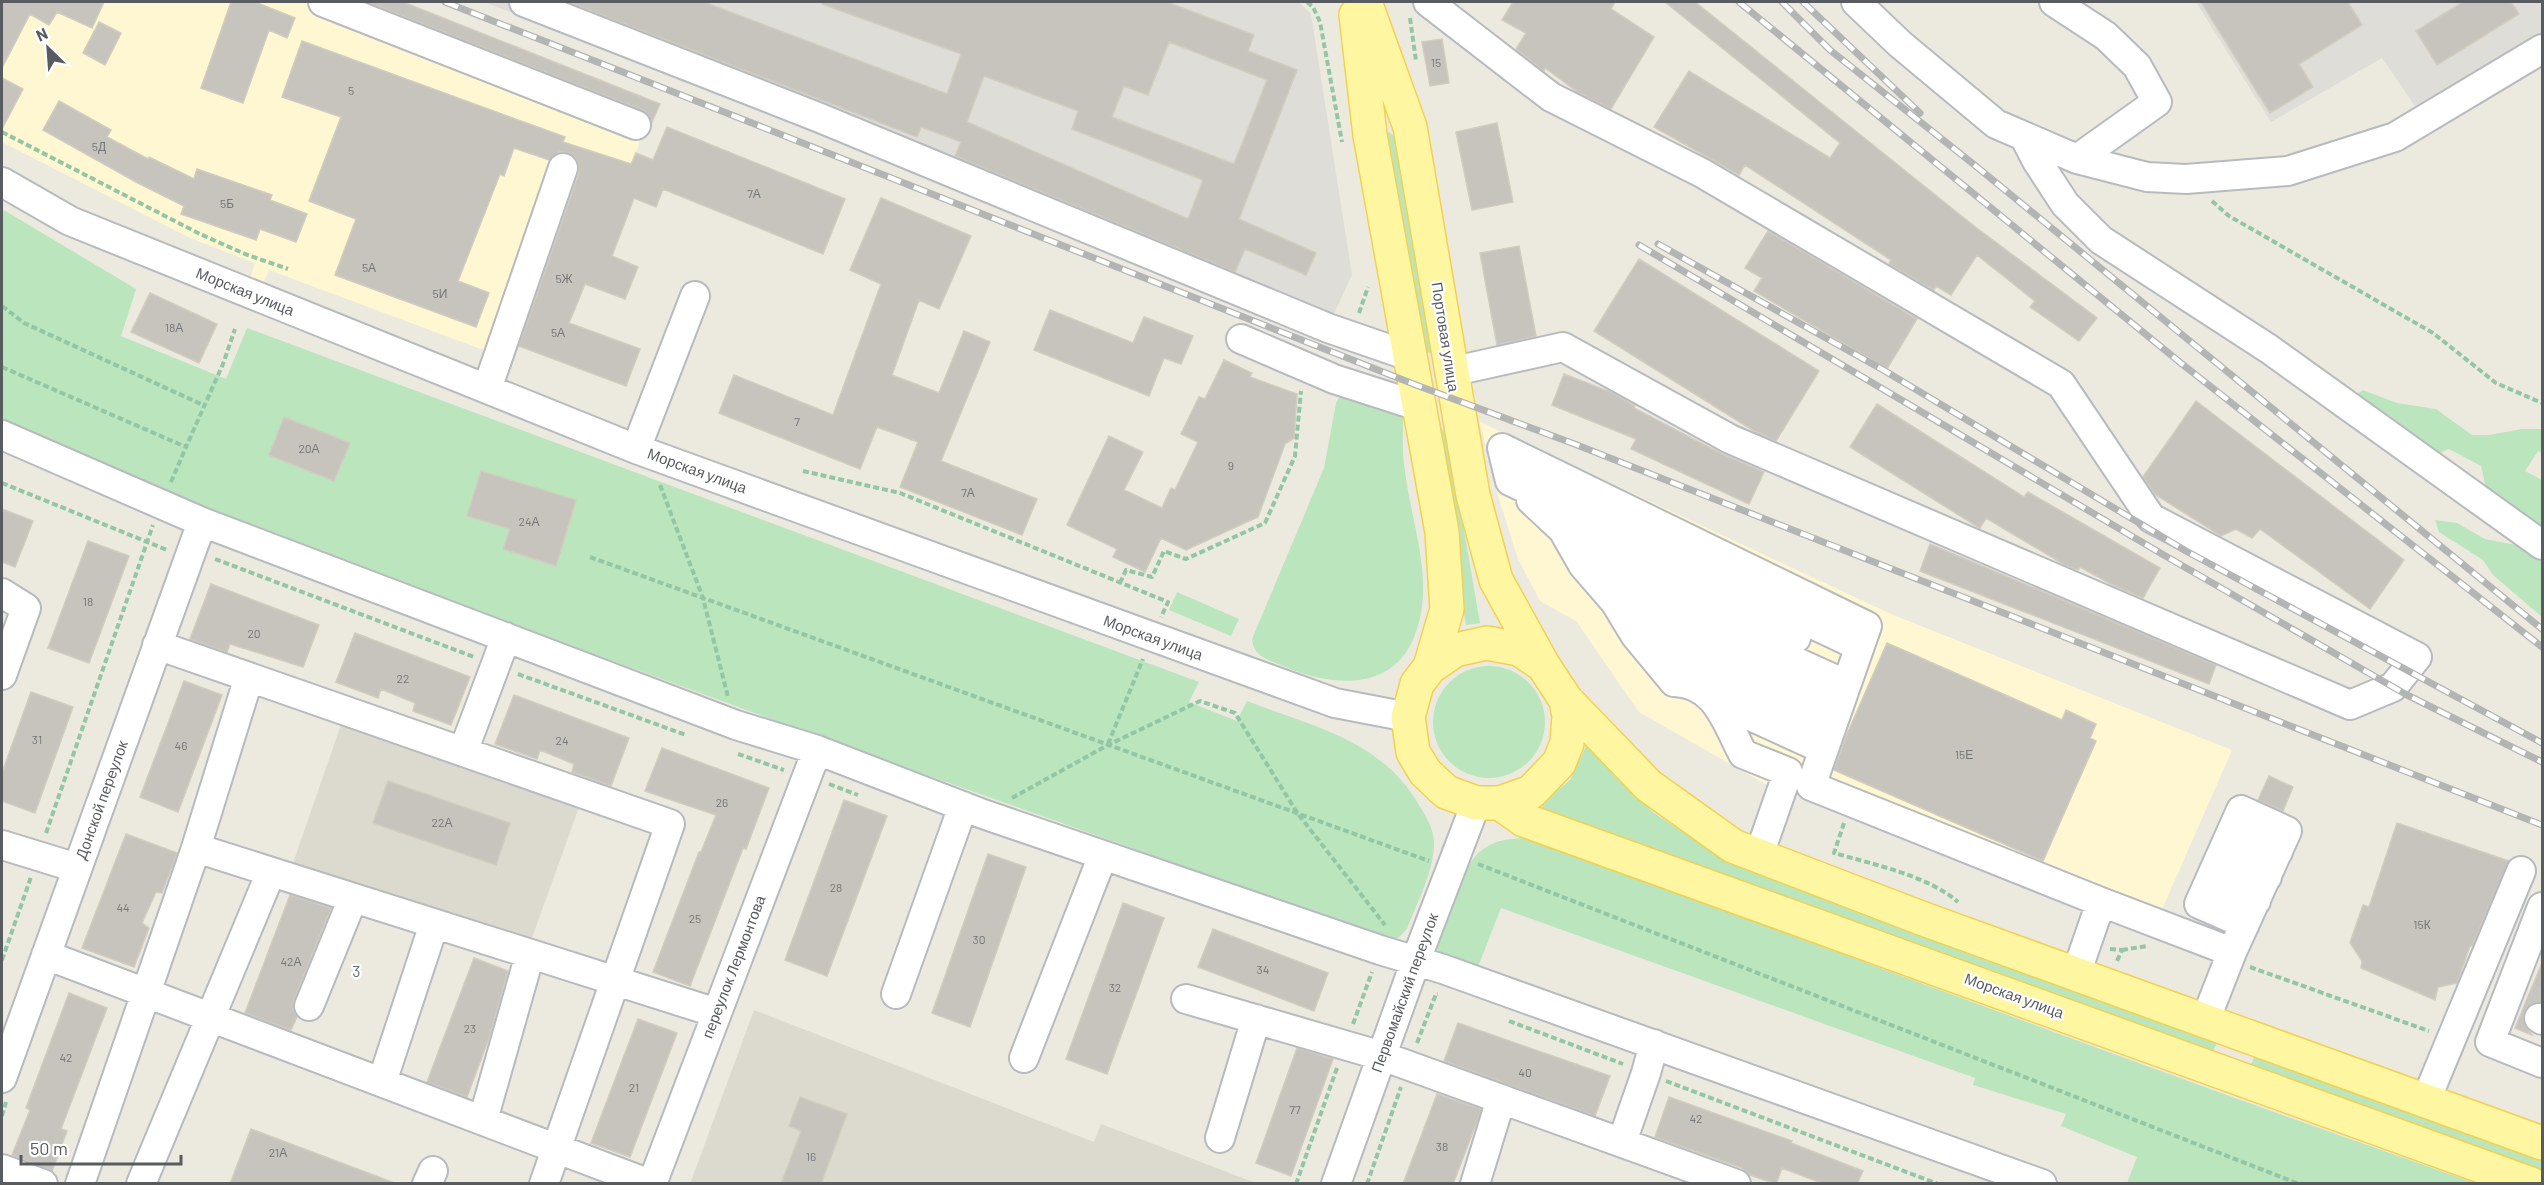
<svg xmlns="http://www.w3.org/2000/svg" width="2544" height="1185" font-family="Barlow,sans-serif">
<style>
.commercial{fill:#fef7d2}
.industrial{fill:#dfddd7}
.education{fill:#dcd9ce}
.green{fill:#bbe5bd}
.building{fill:#c7c4bd;stroke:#d1ccbe;stroke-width:1.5;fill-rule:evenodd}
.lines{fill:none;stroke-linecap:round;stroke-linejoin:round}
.minor-tunnel{stroke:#c7c6c0;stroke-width:28;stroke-dasharray:28 14;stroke-linecap:butt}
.minor-casing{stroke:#b7babf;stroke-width:32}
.major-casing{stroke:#f4d051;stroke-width:36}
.path{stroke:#93c6a5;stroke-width:4;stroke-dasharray:6 3;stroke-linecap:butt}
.minor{stroke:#fff;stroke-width:28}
.major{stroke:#fff6a1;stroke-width:33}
.rail-casing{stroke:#b3b4b4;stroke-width:7}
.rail{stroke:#fff;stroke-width:4.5;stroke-dasharray:14;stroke-linecap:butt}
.labels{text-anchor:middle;stroke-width:4.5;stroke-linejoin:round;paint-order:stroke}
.number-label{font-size:12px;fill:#747678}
.street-label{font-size:15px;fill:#585c61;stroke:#fff}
.neighbourhood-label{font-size:16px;letter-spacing:1.5px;fill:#696e73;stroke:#fff}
</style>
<rect width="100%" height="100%" fill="#eceadf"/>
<path class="commercial" d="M2 2H405L653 101 636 153 621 186 567 168 497 355 269 270 262 286 249 281 255 263 190 238 2 142Z
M1480 422 1891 614 2232 750 2150 937 1819 798 1765 784 1639 712 1576 621 1540 601 1518 559 1497 493Z"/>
<path class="industrial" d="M484 2H1299L1311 14 1352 275 1322 339 708 89Z
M2196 2H2542V55L2532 38 2415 106 2382 58 2271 122Z"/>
<path class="education" d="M343 719 581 802 529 946 293 863Z
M754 1010 1094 1142 1101 1124 1256 1183 690 1184Z"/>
<path class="green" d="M1389 132 1395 137 1433 352 1420 354 1386 135Z
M2 209 136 289 121 336 226 379 247 328 1199 682 1189 702 1237 721 1247 701C1312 726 1382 740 1419 805 1426 816 1434 829 1434 843 1434 872 1417 902 1407 929L1398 938 1387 939 820 737 2 437Z
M2363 390 2397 403 2436 409 2472 435H2489L2522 429H2542V453L2538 451 2525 471 2542 480V535L2488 496 2481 466 2449 449 2437 454 2349 400Z
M1340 396 1403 416C1403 434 1402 453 1405 471 1411 522 1434 578 1417 629 1398 691 1337 688 1288 668 1272 661 1253 658 1252 639L1324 468 1336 403Z
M1438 427 1447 432 1480 623 1466 625 1433 434Z
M2435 520 2457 523 2485 539 2542 550V617L2493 575 2483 560 2439 532Z
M1177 592 1239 619 1231 636 1169 610Z
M1433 722a56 56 0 1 1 112 0a56 56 0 1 1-112 0Z
M1586 746 1590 747 1614 776 1654 813 1726 860 2217 1043 2212 1053 1543 810 1542 803 1570 780Z
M1524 838C1842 952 2157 1073 2475 1183H2127L2137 1157 2061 1126 2066 1114 1973 1085 1975 1078 1501 908 1476 972 1437 953V943C1448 914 1460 861 1488 846 1499 839 1512 839 1524 838Z
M2254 1057 2542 1159V1172L2250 1068Z"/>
<path class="building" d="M2 2H104L92 28 57 12 49 25 30 14 2 68Z
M231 2H255L295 18 287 38 269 30 243 103 201 88Z
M367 2H403L660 104 652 122 648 114 642 110Z
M568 2H704L947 94 961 54 822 4 823 2H1167L1254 35 1248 51 1297 70 1239 219 1316 253 1306 275 1245 249 1235 272 955 156 961 142 921 127 917 137ZM1169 42 1267 80 1234 164 1112 117 1124 86 1148 95ZM984 76 1078 111 1072 129 1203 180 1188 219 967 122Z
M1513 2H1615L1611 9 1654 37 1611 109 1579 93 1545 68 1544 71 1516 49 1526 33 1502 20Z
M1665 2H1695L1974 226 2097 318 2079 341 2030 307 2035 301 1977 255 1951 295 1936 286 1934 290 1889 264 1891 260 1745 165 1739 175 1654 127 1689 71 1830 158 1840 143Z
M2201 2H2348L2362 25 2299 64 2313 87 2270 113Z
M2463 2H2511L2519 14 2437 65 2416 31Z
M99 22 121 33 105 65 83 53Z
M1442 39 1449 83 1430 86 1422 42Z
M302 41 565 137 563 142 631 164 636 153 653 160 667 127 845 199 823 254 663 189 656 207 634 198 612 256 638 267 625 299 585 284 569 323 640 349 626 386 519 346 579 173V164L575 157 569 153 559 152 549 160 514 148 504 176 500 174 458 281 489 293 476 327 335 275 356 219 309 201 341 117 282 97Z
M2 78 23 89 2 129Z
M59 101 111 130 107 137 148 159 149 157 194 179 197 169 272 195 270 200 307 214 296 242 260 229 256 240 181 214 184 206 136 182 43 130Z
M1497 123 1513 202 1472 210 1456 132Z
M881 198 971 236 939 309 919 300 892 375 939 393 964 331 990 342 941 461 1037 499 1022 535 900 487 918 442 877 427 860 469 719 413 734 375 833 415 881 284 850 270Z
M1768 231 1917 319 1887 369 1754 291 1762 278 1745 268Z
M1519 246 1536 336 1497 345 1480 253Z
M1639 259 1819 371 1776 441 1754 431 1594 331Z
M150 293 217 324 199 363 131 332Z
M1050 310 1133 343 1144 317 1193 336 1181 364 1164 358 1149 396 1034 350Z
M1224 360 1252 373 1250 377 1297 394 1294 438 1285 444 1258 517 1186 550 1161 538 1145 572 1113 557 1117 549 1067 525 1109 436 1143 452 1124 490 1162 508 1171 488 1175 490 1198 442 1181 434 1199 397 1205 399Z
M1564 374 1613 393 1635 406 1634 408 1722 454 1764 472 1749 504 1631 449 1636 439 1552 405Z
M2196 401 2404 560 2370 609 2260 529 2252 538 2236 529 2221 536 2156 495 2143 477Z
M1877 404 2024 497 2028 492 2160 568 2143 598 2111 584 2080 567 2078 570 2065 565 1986 518 1980 528 1978 527 1850 447Z
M284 417 350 443 334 481 269 455Z
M481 471 576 500 556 566 503 549 510 529 467 516Z
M2 509 33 521 15 567 2 562Z
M88 541 129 556 89 663 48 648Z
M1930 544 2216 665 2209 684 1920 571Z
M211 584 319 625 303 667 230 644 227 652 190 639Z
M355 633 470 677 451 725 413 711 415 703 381 689 378 698 336 682Z
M1887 643 2062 720 2066 710 2096 724 2090 738 2096 741 2043 861 1834 770 1847 734Z
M184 681 222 695 178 812 140 797Z
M31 692 73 707 35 813 2 801V773Z
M514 695 629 738 611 786 572 772 574 764 540 750 537 759 495 744Z
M662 748 769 788 746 849 743 848 690 986 653 972 699 852H701L716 815 645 791Z
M2269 776 2293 787 2283 811 2258 800Z
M388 781 510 823 496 865 373 823Z
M844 800 887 816 827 976 785 960Z
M2397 823 2509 861 2472 946H2470L2457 983 2438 987 2435 1000 2361 968 2362 961 2350 943 2363 905 2369 907Z
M126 834 177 853 162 893 156 892 142 923 149 928 134 967 82 948Z
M988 854 1026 867 970 1027 932 1013Z
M290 895 331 908 294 1000 293 1009 297 1017 291 1030 245 1013Z
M1123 903 1164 918 1107 1074 1066 1059Z
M1213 929 1328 973 1314 1011 1198 967Z
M474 958 508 971 489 1038 467 1097 427 1082Z
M2542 963V1002L2531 1004 2526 1008 2523 1016 2525 1026 2532 1035 2515 1028Z
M69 993 107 1008 61 1129 67 1131 52 1171 12 1155 30 1110 26 1108Z
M638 1019 677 1033 630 1157 591 1143Z
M1458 1023 1610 1076 1595 1116 1444 1061Z
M1297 1048 1333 1059 1291 1176 1256 1163Z
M1437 1094 1481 1109 1478 1119 1453 1184H1403Z
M800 1097 847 1114 821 1184H781L801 1131 789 1126Z
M1669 1097 1792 1141 1791 1143 1863 1171 1857 1184H1824L1782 1168 1776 1184 1750 1175 1742 1168 1655 1137Z
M251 1129 392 1182V1184H230Z"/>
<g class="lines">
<path class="minor-tunnel" d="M2528 997 2542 1003"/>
<defs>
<path id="minor" d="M323 2 636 125
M524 2 820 118 1328 328 1412 357
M1428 2 1551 97 1702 173 2061 384 2151 518 2417 657 2393 687 2350 705 1730 439 1563 347 1450 372
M1856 2 1900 44 1996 124 2077 159 2147 177 2186 179 2288 171 2395 137 2542 49
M2054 2 2106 36 2137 66 2157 102 2077 159
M2024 136 2037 161 2065 204 2101 240 2269 349 2542 545
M2 182 70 221 636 449 1335 703 1408 717
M1241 339 1334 379 1421 407
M487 389 563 168
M2 435 202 522 736 725 817 750 983 814 1380 950 1443 969 2042 1184
M636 449 695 296
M1531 500 1563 530 1583 565 1615 602 1635 635 1674 682C1716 683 1726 722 1743 754L1788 772 1759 855
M1564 527 1563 530 1796 638
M1590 568 1845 684
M2 593 26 608 2 675
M1616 601 1838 705
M1643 639 1830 728
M157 645 670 824 544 1184
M1859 646 1510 481 1502 448 1867 626 1811 786 2101 902 2232 952 2205 1021
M249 677 196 848 717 1013
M1717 695 1715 700 1823 749
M463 752 506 637
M2232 831 2278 852
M2 845 77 868
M2221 855 2267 877
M2210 880 2256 901
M2542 907 2490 1042 2542 1063
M2232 952 2287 831 2241 810 2199 904 2245 924
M46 955 650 1184
M2076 974 2101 902
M896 994 963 806
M1186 999 1382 1056 1736 1184
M309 1006 353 898
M2539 1018 2542 1020
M1024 1058 1103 855
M2 1078 202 522
M382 1082 434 924
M2426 1100 2521 871
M483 1120 530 954
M1220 1138 1256 1019
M1622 1142 1646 1073 1654 1044
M2 1169 43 1184
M80 1184 196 848
M141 1184 271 872
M427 1184 433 1171
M652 1184 817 750
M1336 1184 1416 960 1476 803
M1475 1184 1501 1099"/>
<path id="major" d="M1365 2 1410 127 1473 495 1496 580 1543 665 1566 700 1569 716 1567 743 1559 763 1531 792 1500 803H1476L1446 792 1425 772 1413 752 1408 717 1417 684 1430 667 1455 650 1487 643 1519 649 1543 665
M1356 15 1370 135 1442 532 1447 609 1430 667
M1566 700 1649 786 1733 846 1921 918 2542 1143
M1500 803 1524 820 2531 1184"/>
</defs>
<use href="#minor" class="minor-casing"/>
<use href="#major" class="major-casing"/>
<path class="path" d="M1307 2 1313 7 1320 22 1342 142
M1410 18 1416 61
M2 132 200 234 245 254 288 269
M2212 201 2229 216 2433 333 2496 383 2542 403
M2 306 24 323 203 405
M1359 313 1368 287
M2 367 186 447 223 364 235 329
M803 471 900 493 1168 602 1161 617
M171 482 186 447
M2 483 167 550
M660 485 703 598 728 697
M590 557 1429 861
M215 559 474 657
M1120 583 1126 570 1152 577 1164 551 1186 559 1265 523 1295 456 1301 391
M518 674 686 735
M1108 744 1143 659
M738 754 784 770
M829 784 858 795
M1012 798 1108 745 1200 701 1235 713 1298 814 1385 925
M1844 823 1834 853C1872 864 1929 876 1958 902
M46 833 153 525
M1478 864 2299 1184
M2110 949 2122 950 2117 961
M2122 950 2147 946
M2 960 31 877
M2250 967 2429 1031
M1509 1021 1623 1064
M1353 1024 1372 972
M1417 1043 1436 994H1438
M1666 1081 1938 1184
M2 1116 6 1102
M1296 1184 1337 1068
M1367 1184 1401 1087"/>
<use href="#minor" class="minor"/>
<use href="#major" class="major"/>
<defs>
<path id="rail" d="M445 2 1416 385 1577 445 2542 825
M1739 2 2182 364 2542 647
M1782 2 1830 50 1972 163 2542 629
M1803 2 1920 113
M1658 244 1885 371 2186 551 2542 743
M1639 245 2162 554 2407 695 2542 762"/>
</defs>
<use href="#rail" class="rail-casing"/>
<use href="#rail" class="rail"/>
</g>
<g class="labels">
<g class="number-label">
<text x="1436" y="67">15</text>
<text x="351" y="95">5</text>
<text x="99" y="151">5Д</text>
<text x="754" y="198">7А</text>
<text x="227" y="208">5Б</text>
<text x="369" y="272">5А</text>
<text x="564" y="283">5Ж</text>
<text x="440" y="298">5И</text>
<text x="174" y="332">18А</text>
<text x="558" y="337">5А</text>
<text x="797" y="426">7</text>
<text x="309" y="453">20А</text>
<text x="1231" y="470">9</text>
<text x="968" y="497">7А</text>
<text x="529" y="526">24А</text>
<text x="88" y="606">18</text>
<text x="254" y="638">20</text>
<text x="403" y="683">22</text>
<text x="37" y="744">31</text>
<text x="562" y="745">24</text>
<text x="181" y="750">46</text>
<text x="1964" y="759">15Е</text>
<text x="722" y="807">26</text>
<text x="442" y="827">22А</text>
<text x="836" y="892">28</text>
<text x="123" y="912">44</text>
<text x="695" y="923">25</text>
<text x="2422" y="929">15К</text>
<text x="979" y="944">30</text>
<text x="291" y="966">42А</text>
<text x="1263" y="974">34</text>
<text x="1115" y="992">32</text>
<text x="470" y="1033">23</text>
<text x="66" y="1062">42</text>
<text x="1525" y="1077">40</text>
<text x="634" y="1092">21</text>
<text x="1295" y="1114">77</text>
<text x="1696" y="1123">42</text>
<text x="1442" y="1151">38</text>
<text x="278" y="1157">21А</text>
<text x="811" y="1161">16</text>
</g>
<g class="street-label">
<text transform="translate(245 292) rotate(22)" y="5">Морская улица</text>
<text transform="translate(1445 337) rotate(81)" y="5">Портовая улица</text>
<text transform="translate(697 471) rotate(20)" y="5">Морская улица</text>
<text transform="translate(1153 638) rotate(20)" y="5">Морская улица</text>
<text transform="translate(102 800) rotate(-70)" y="5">Донской переулок</text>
<text transform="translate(734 967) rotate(-69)" y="5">переулок Лермонтова</text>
<text transform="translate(1405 993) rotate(-70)" y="5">Первомайский переулок</text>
<text transform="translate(2014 996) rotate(20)" y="5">Морская улица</text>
</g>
<g class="neighbourhood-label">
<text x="357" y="977">3</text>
</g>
</g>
<rect width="2544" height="1185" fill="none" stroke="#585c61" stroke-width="6"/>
<g transform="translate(48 48) rotate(335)" stroke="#ffffff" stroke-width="4.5" paint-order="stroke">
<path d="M0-4.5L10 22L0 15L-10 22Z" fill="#585c61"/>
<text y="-9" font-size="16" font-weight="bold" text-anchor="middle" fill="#585c61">N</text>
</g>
<path d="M21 1155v9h160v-9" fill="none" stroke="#585c61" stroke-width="3"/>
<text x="30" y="1155" font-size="18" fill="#585c61" stroke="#ffffff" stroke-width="4.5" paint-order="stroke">50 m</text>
</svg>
